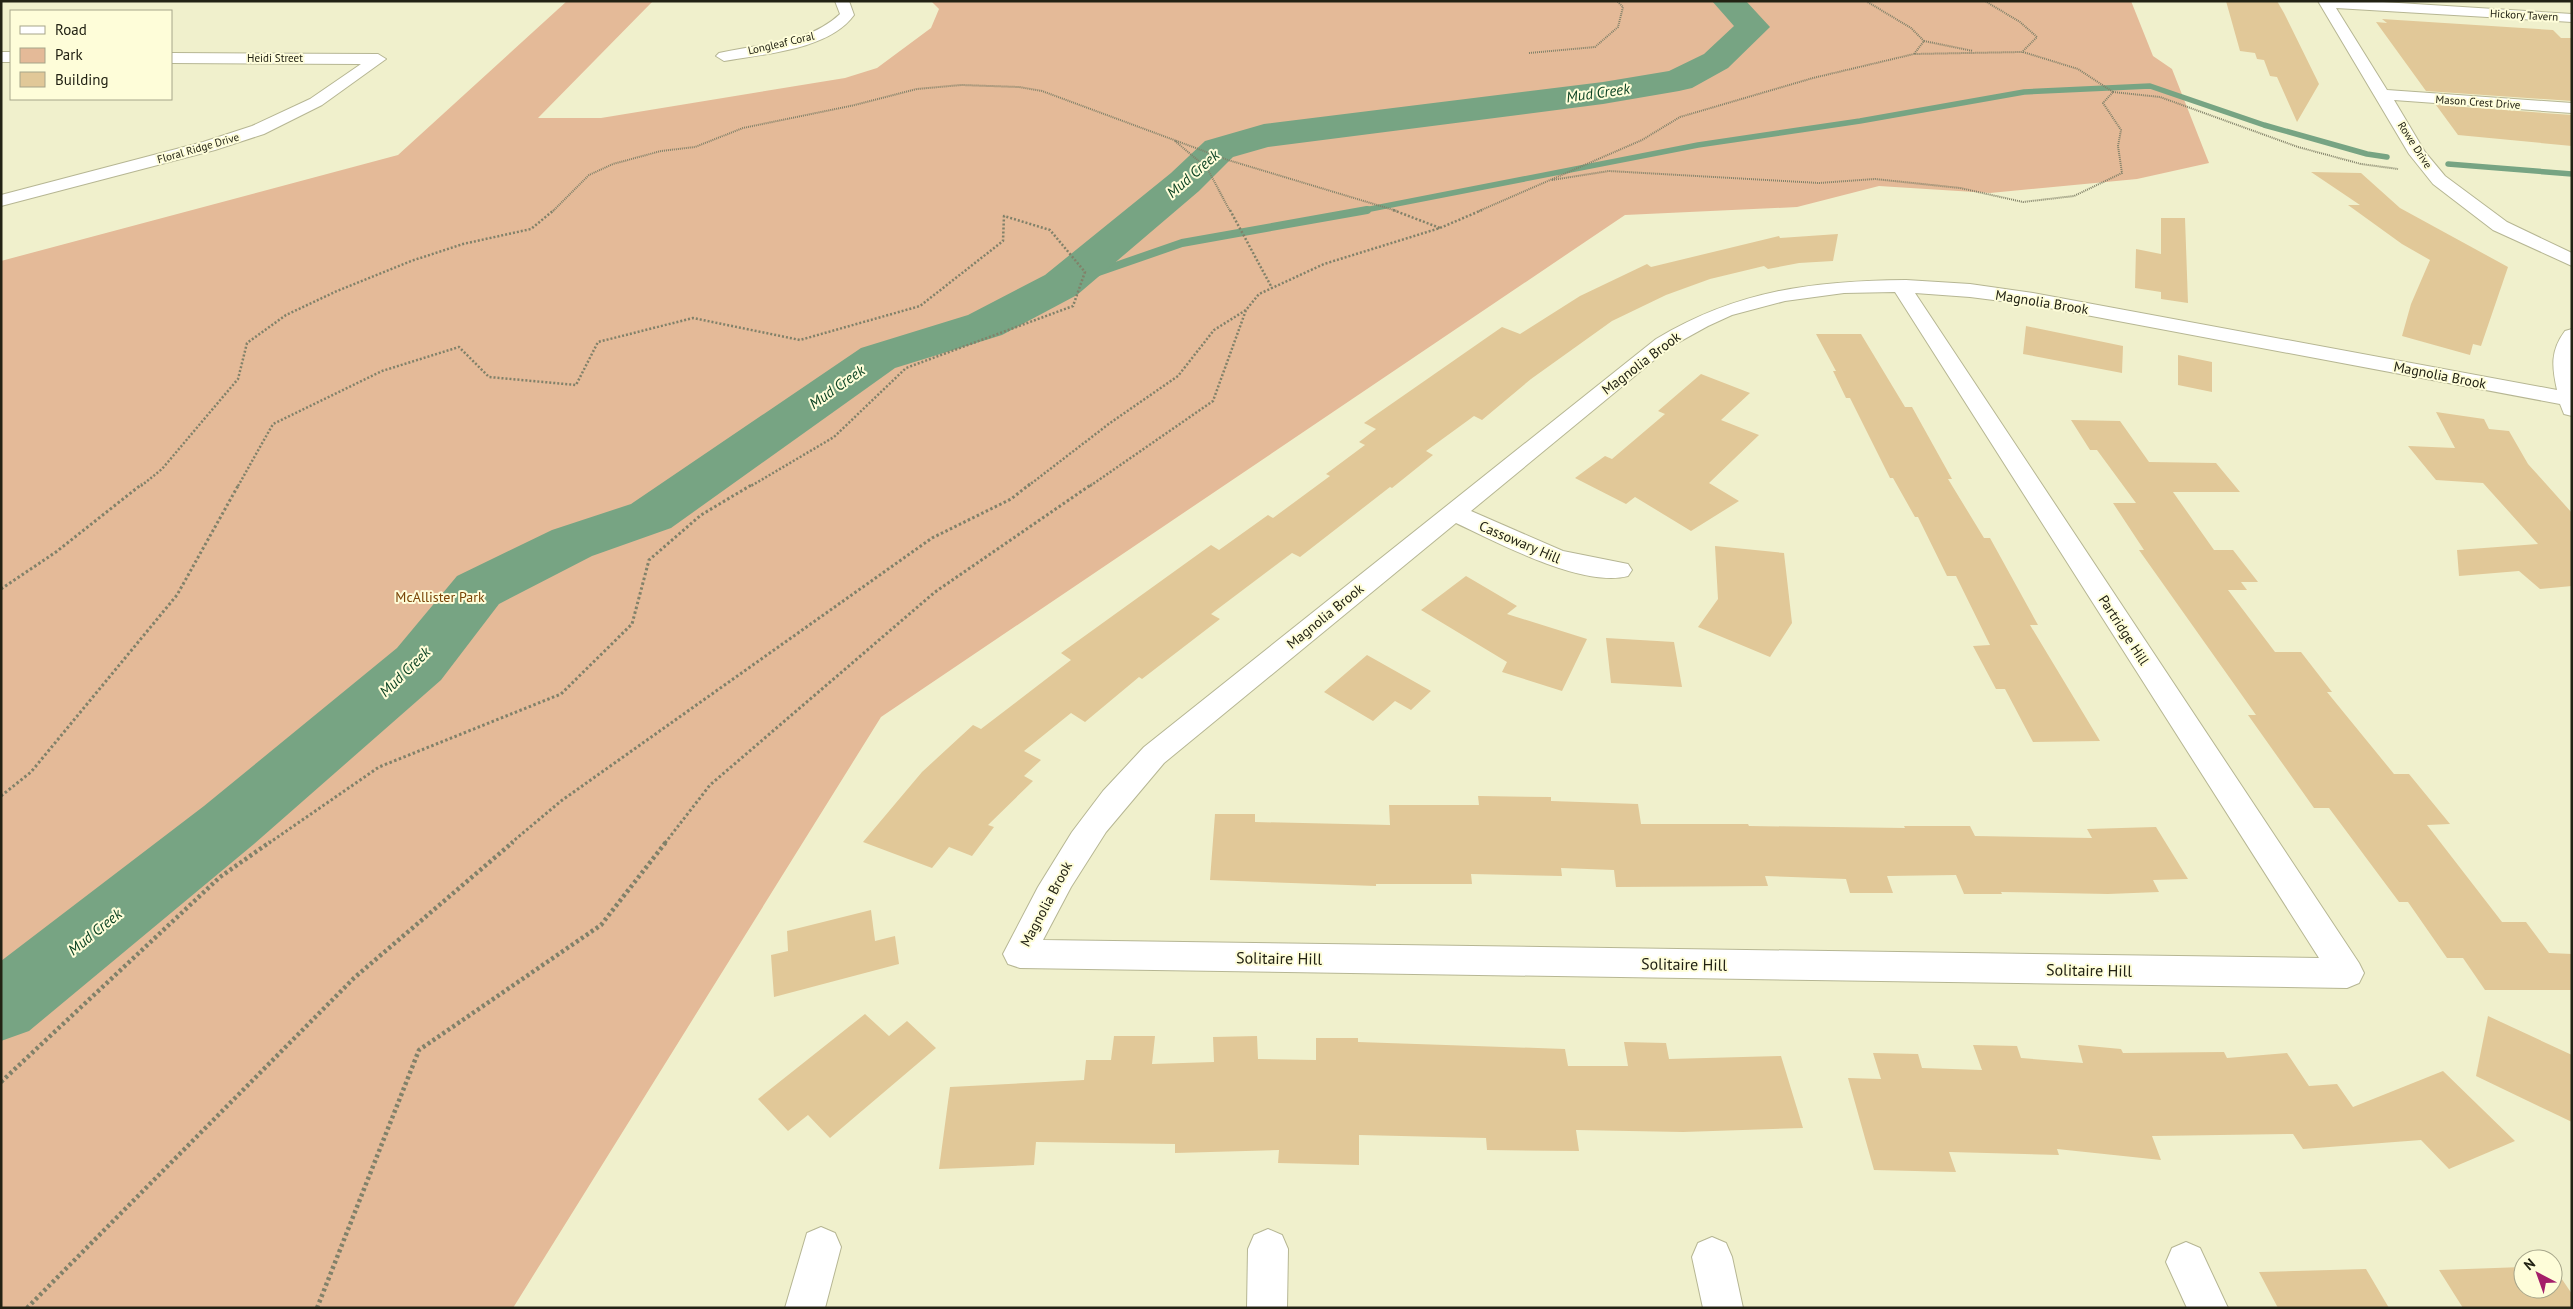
<svg xmlns="http://www.w3.org/2000/svg" width="2573" height="1309" font-family="'PT Sans',sans-serif">
<style>
.green{fill:#e4ba98}
.lines{fill:none;stroke-linecap:round;stroke-linejoin:round}
.stream-far1{stroke:#77a483;stroke-width:5.5}
.stream{stroke:#77a483;stroke-width:8}
.river{fill:#77a483;fill-rule:evenodd}
.building{fill:#e1c898}
.street-casing{stroke:#b6b693;stroke-width:2}
.path-far3{stroke:#818169;stroke-width:2;stroke-dasharray:1 1;stroke-linecap:butt}
.path-far2{stroke:#818169;stroke-width:2.5;stroke-dasharray:2 2;stroke-linecap:butt}
.path-far1{stroke:#818169;stroke-width:3;stroke-dasharray:2.5 2.5;stroke-linecap:butt}
.path{stroke:#818169;stroke-width:4.5;stroke-dasharray:3 3;stroke-linecap:butt}
.street{fill:#fff;fill-rule:evenodd}
.labels{text-anchor:middle;stroke-width:4;stroke-linejoin:round;paint-order:stroke}
.far-street-label{font-size:11px;fill:#222214;stroke:#fefdd9}
.street-label{font-size:14px;fill:#222214;stroke:#fefdd9}
.park-label{font-size:14px;fill:#794306;stroke:#fefdd9}
.water-label{font-size:15px;font-style:italic;fill:#0c4323;stroke:#fefdd9}
.near-street-label{font-size:16px;fill:#222214;stroke:#fefdd9}
</style>
<rect width="100%" height="100%" fill="#f0f0cc"/>
<path class="green" d="M567 1H653L538 118H601L845 78 877 68 931 28 939 9 931 1H2131L2153 56 2172 69 2209 163 2137 179 1990 193 1879 186 1797 207 1625 215 881 717 513 1308H1V261L398 155Z"/>
<g class="lines">
<path class="stream-far1" d="M2448 164 2572 174
M1360 211 1698 145 1860 121 2024 92 2150 86 2264 125 2367 154 2387 157"/>
<path class="stream" d="M1061 285 1182 243 1367 210"/>
<path class="river" d="M1712 1H1746L1770 27 1728 68 1692 88 1679 91 1603 104 1268 147 1233 157 1199 191 1077 295 1002 335 895 368 671 528 592 556 499 604 441 680 254 844 29 1031 1 1041V961L204 806 397 648 457 576 552 530 631 504 861 348 968 315 1045 275 1171 173 1205 141 1264 124 1603 82 1669 71 1704 54 1734 26Z"/>
</g>
<path class="building" d="M2226 1H2277L2284 13 2319 84 2297 122 2277 77 2270 76 2264 60 2257 59 2255 53 2240 51Z
M2382 19 2553 30 2561 38H2572V101L2426 91 2376 22 2387 23Z
M2436 105 2572 115V146L2458 135Z
M2311 172 2361 173 2400 208 2508 267 2481 346 2473 344 2470 355 2402 336 2411 304 2430 260 2402 244 2348 205H2360Z
M2161 218H2185L2188 303 2161 299V292L2135 288 2136 249 2161 254Z
M1838 234 1833 261 1799 263 1768 269 1764 266 1710 279 1666 295 1612 321 1531 379 1482 420 1474 416 1426 451 1433 455 1392 488 1390 487 1300 557 1292 553 1211 614 1220 619 1142 679 1139 677 1085 722 1071 713 1024 751 1041 760 1024 776 1033 781 988 825 994 827 972 856 949 847 932 868 863 842 922 772 973 725 981 729 1071 660 1061 653 1211 545 1219 550 1268 515 1273 518 1330 476 1326 474 1365 445 1359 442 1376 429 1364 423 1502 327 1520 334 1580 296 1647 264 1651 267 1779 236 1780 238Z
M2026 326 2123 346 2122 373 2023 354Z
M1816 334H1861L1905 407H1912L1952 479H1948L1984 538H1990L2038 625H2030L2100 741 2033 742 2005 689H1996L1973 646 1990 645 1956 576H1947L1918 517H1915L1893 478H1890L1850 398H1846L1833 371H1836Z
M2178 355 2212 362V392L2178 385Z
M1701 374 1750 393 1721 420 1759 435 1709 483 1739 501 1691 531 1635 497 1626 504 1575 478 1605 456 1612 459 1665 414 1658 411Z
M2436 412 2484 419 2489 429 2509 431 2528 464 2572 513V586L2540 589 2519 571 2459 576 2457 550 2538 544 2483 483 2436 480 2408 446 2455 448Z
M2071 420 2120 421 2149 462 2216 463 2240 492H2173L2214 550H2233L2258 582H2241L2247 590H2228L2275 652H2301L2332 692H2327L2394 774H2409L2450 824 2427 825 2502 922H2526L2549 953 2572 954V990H2485L2463 958H2447L2408 902H2399L2329 808H2314L2248 715H2256L2139 550H2144L2113 503H2136L2097 450H2090Z
M1715 546 1784 553 1792 623 1770 657 1698 627 1718 599Z
M1466 576 1517 606 1507 614 1587 639 1562 691 1502 672 1507 662 1421 610Z
M1606 638 1674 642 1682 687 1611 683Z
M1367 655 1431 691 1411 710 1395 701 1373 721 1324 692Z
M1478 796 1551 797V801L1638 804 1641 824H1748L1749 826 1905 828 1904 826H1970L1975 836 2092 838 2087 829 2156 827 2188 879 2153 880 2159 892 2108 894 2001 892 2002 894H1964L1956 875 1887 876 1893 893H1850L1846 879 1765 876 1768 886 1616 887 1614 870 1561 868 1562 876 1471 874 1472 884H1376V886L1210 880 1215 814H1255V822L1390 825 1389 805H1479Z
M871 910 875 941 895 936 899 964 774 997 771 955 788 951 787 931Z
M865 1014 889 1036 907 1021 936 1048 830 1138 808 1115 788 1131 758 1099Z
M2488 1016 2572 1055V1122L2476 1076Z
M1114 1036H1155L1152 1064 1214 1062 1213 1037 1257 1036 1258 1059 1316 1060V1038H1358V1042L1565 1049 1568 1066H1628L1624 1042 1666 1043 1669 1059 1781 1056 1803 1128 1683 1132 1576 1130 1579 1151 1487 1150 1486 1138 1359 1135V1165L1278 1163 1279 1150 1175 1153V1144L1036 1142 1034 1165 939 1169 950 1087 1084 1080 1086 1060H1111Z
M1973 1045 2017 1046 2021 1058 2083 1063 2078 1045 2121 1049 2123 1053 2224 1052 2227 1058 2287 1053 2309 1086 2337 1084 2353 1107 2443 1071 2515 1141 2449 1169 2421 1140 2303 1149 2293 1134 2152 1136 2161 1160 2057 1149 2059 1155 1949 1152 1956 1172 1874 1170 1848 1078 1881 1079 1873 1053 1918 1054 1922 1068 1982 1070Z
M2553 1266 2572 1294V1308H2463L2439 1270 2523 1267V1289H2553Z
M2366 1269 2389 1308H2278L2259 1272Z"/>
<g class="lines">
<defs>
<path id="street" d="M835 1H849L854 15C829 50 763 54 724 61L716 56 719 53C760 43 807 45 840 14Z
M2318 1H2367L2572 14V22L2336 8 2387 90 2572 103V113L2394 100 2425 152 2445 176 2507 222 2572 253V266L2493 230 2433 184 2409 154Z
M1 52H11V62H1Z
M171 53 378 54 386 59 322 105 264 134 215 150 1 206V195L203 142 252 126 310 99 361 64 171 63Z
M1906 280 1970 284 2033 293 2557 390C2552 367 2550 351 2565 331L2572 329V416L2564 414 2560 404 2033 305 1970 297 1915 293 2359 963 2364 973 2359 983 2347 988 1020 968 1008 964 1003 954 1038 887 1072 832 1103 791 1144 747 1656 339C1738 290 1813 281 1906 280ZM1895 292 2319 958 1043 940 1071 887 1106 832 1164 763 1456 523C1498 543 1583 588 1628 576L1632 570 1628 564 1563 551 1471 511 1670 347 1708 326 1732 315 1785 301 1844 293Z
M821 1227 835 1233 841 1247 825 1308H785L807 1233Z
M1268 1229 1282 1235 1288 1249 1287 1308H1247L1248 1249 1254 1235Z
M1712 1237 1726 1243 1732 1257 1743 1308H1703L1692 1257 1698 1243Z
M2186 1242 2200 1248 2228 1308H2187L2166 1262 2172 1248Z"/>
</defs>
<use href="#street" class="street-casing"/>
<path class="path-far3" d="M1866 1 1911 28 1924 41 1914 54
M1924 41 1973 51
M1529 53 1595 47 1618 27 1623 7 1617 1
M2113 92 2160 97 2298 147 2361 164 2398 169
M1175 141 1207 168 1230 211
M1552 180 1609 171 1819 183 1875 179 1960 188 2023 202 2074 196 2122 173 2118 146 2121 130 2103 103 2113 92 2078 69 2023 52
M553 211 589 175 613 164 661 151 695 147 743 128 855 105 917 89 961 85 1019 87 1042 91 1228 160 1397 211
M1479 211 1642 140 1680 117 1813 78 1914 54 2022 52 2037 37 2020 22 1985 1"/>
<path class="path-far2" d="M1230 210 1272 288
M1393 210 1440 228
M141 486 162 469 238 379 247 343 286 315 337 291 411 261 463 244 531 229 554 210
M238 486 273 424 382 371 459 347 489 377 576 385 598 342 693 318 800 340 920 306 1003 241 1004 216 1050 230 1085 272 1073 306 906 368 834 437 751 486
M1028 486 1110 423 1178 376 1214 330 1246 310 1259 294 1324 264 1440 228 1482 210
M1090 486 1213 401 1246 310"/>
<path class="path-far1" d="M1 589 56 552 142 484
M1 796 31 772 177 595 239 484
M269 843 379 767 561 694 632 624 649 560 701 515 753 484
M511 843 561 801 932 538 1011 499 1030 484
M665 843 710 785 935 592 1092 484"/>
<path class="path" d="M1 1082 220 877 270 842
M27 1308 354 978 513 842
M317 1308 419 1050 601 925 666 842"/>
<use href="#street" class="street"/>
</g>
<g class="labels">
<g class="far-street-label">
<text transform="translate(2524 15) rotate(3)" y="4">Hickory Tavern</text>
<text transform="translate(781 43) rotate(-13)" y="4">Longleaf Coral</text>
<text x="275" y="62">Heidi Street</text>
<text transform="translate(2478 102) rotate(4)" y="4">Mason Crest Drive</text>
<text transform="translate(2415 145) rotate(57)" y="4">Rowe Drive</text>
<text transform="translate(198 148) rotate(-16)" y="4">Floral Ridge Drive</text>
</g>
<g class="street-label">
<text transform="translate(2042 302) rotate(9)" y="5">Magnolia Brook</text>
<text transform="translate(1641 363) rotate(-37)" y="5">Magnolia Brook</text>
<text transform="translate(2440 375) rotate(11)" y="5">Magnolia Brook</text>
<text transform="translate(1520 542) rotate(23)" y="5">Cassowary Hill</text>
<text transform="translate(1325 616) rotate(-39)" y="5">Magnolia Brook</text>
<text transform="translate(2124 630) rotate(57)" y="5">Partridge Hill</text>
<text transform="translate(1046 904) rotate(-62)" y="5">Magnolia Brook</text>
</g>
<g class="park-label">
<text x="440" y="602">McAllister Park</text>
</g>
<g class="water-label">
<text transform="translate(1598 93) rotate(-8)" y="5">Mud Creek</text>
<text transform="translate(1193 174) rotate(-41)" y="5">Mud Creek</text>
<text transform="translate(837 387) rotate(-35)" y="5">Mud Creek</text>
<text transform="translate(405 672) rotate(-44)" y="5">Mud Creek</text>
<text transform="translate(95 932) rotate(-39)" y="5">Mud Creek</text>
</g>
<g class="near-street-label">
<text transform="translate(1279 958) rotate(1)" y="6">Solitaire Hill</text>
<text transform="translate(1684 964) rotate(1)" y="6">Solitaire Hill</text>
<text transform="translate(2089 970) rotate(1)" y="6">Solitaire Hill</text>
</g>
</g>
<rect width="2573" height="1309" fill="none" stroke="#222214" stroke-width="5"/>
<rect x="10" y="10" width="162" height="90" fill="#fefdd9" stroke="#a6a58a"/>
<rect x="20" y="26" width="25" height="8" fill="#ffffff" stroke="#a6a58a"/>
<text x="55" y="35" font-size="15" fill="#222214">Road</text>
<rect x="20" y="48" width="25" height="15" fill="#e4ba98" stroke="#a6a58a"/>
<text x="55" y="60" font-size="15" fill="#222214">Park</text>
<rect x="20" y="72" width="25" height="15" fill="#e1c898" stroke="#a6a58a"/>
<text x="55" y="85" font-size="15" fill="#222214">Building</text>
<g transform="translate(2538 1274) rotate(319)"><circle r="24" fill="#fefdd9" stroke="#a6a58a"/>
<path d="M0-4L9 19L0 12L-9 19Z" fill="#a41e69"/>
<text y="-8" font-size="14" font-weight="bold" text-anchor="middle" fill="#222214">N</text>
</g>
</svg>
